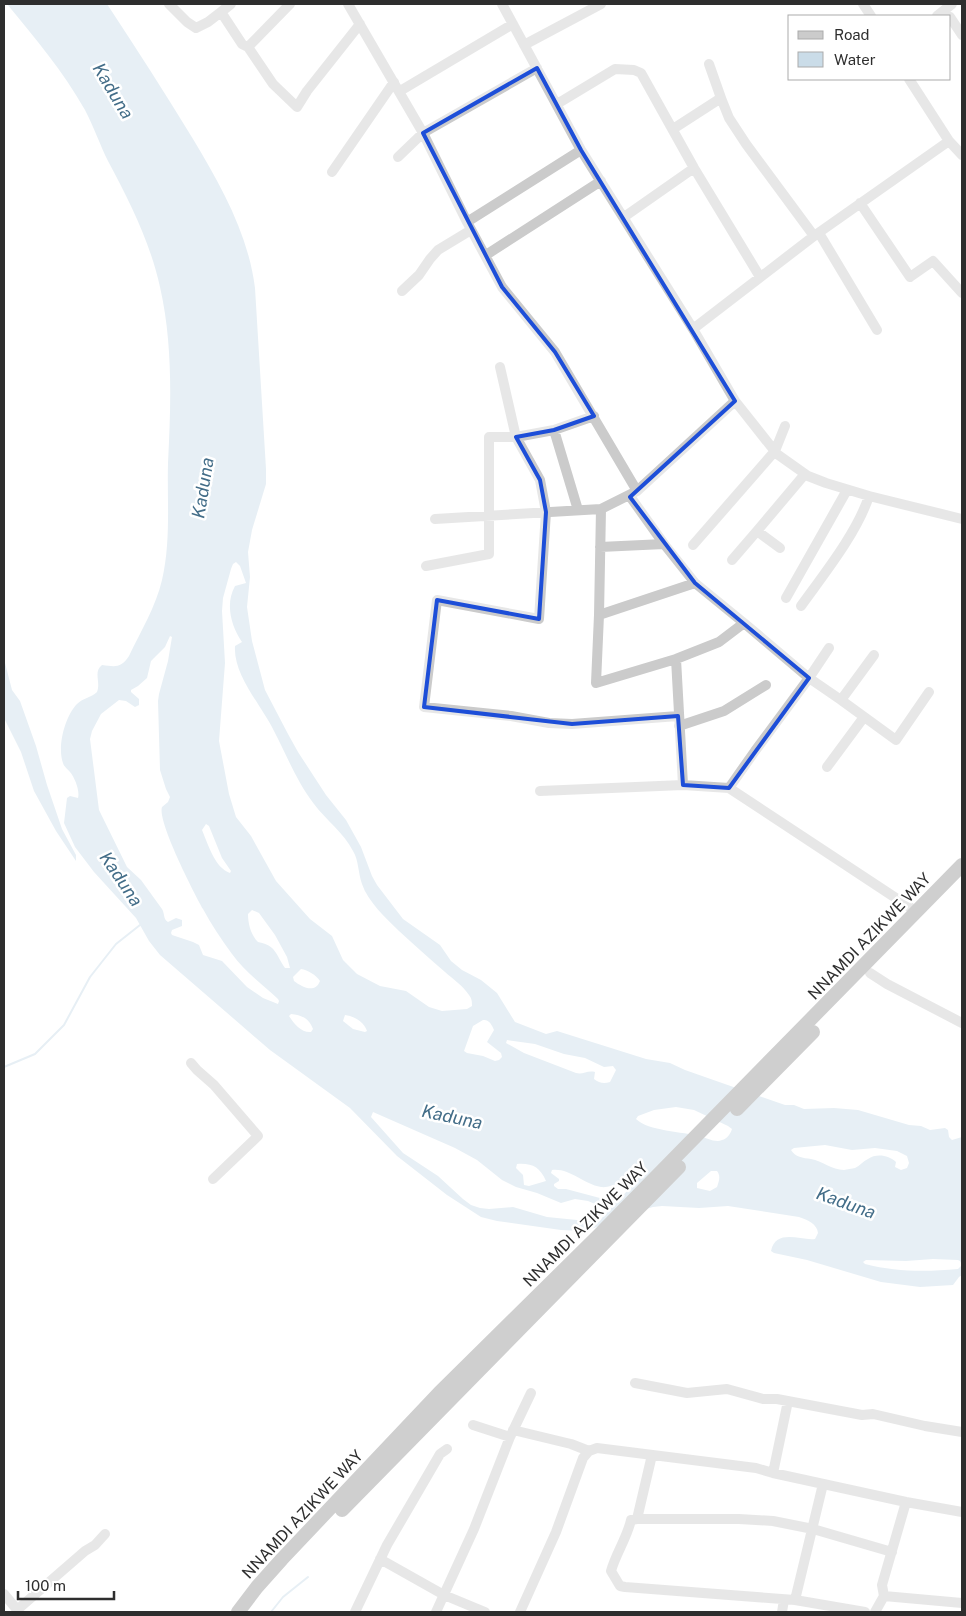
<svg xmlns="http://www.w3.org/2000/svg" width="966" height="1616" font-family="'Public Sans',sans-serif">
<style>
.water{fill:#cadce8;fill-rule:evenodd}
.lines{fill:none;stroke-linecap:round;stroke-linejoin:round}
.stream{stroke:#cadce8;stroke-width:2}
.minor{stroke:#cbcbcb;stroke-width:10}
.highway{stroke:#959595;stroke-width:14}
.marked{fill:none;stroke:#1d4ed8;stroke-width:4;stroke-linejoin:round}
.labels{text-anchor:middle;stroke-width:5;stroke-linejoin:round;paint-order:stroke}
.street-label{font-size:16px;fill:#2e2e2e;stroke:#fff}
.water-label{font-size:18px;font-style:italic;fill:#436d88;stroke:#fff}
</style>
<rect width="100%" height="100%" fill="#fff"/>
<path class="water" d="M7 4H107C136 48 165 93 193 139 221 186 248 233 255 288L266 469V484L252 530 248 552 250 577 247 607 252 641 265 690 288 734 298 752 326 795 346 820 361 847 372 876 377 885 403 919 440 945 451 961 462 970 481 980 497 993 515 1022 546 1034 557 1031 646 1059 670 1063 685 1070 785 1105H794L804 1109 834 1108 858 1110 909 1125 921 1126 930 1130 945 1128 948 1130 949 1137 952 1140 962 1137V1275L959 1277 953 1285 920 1287 881 1282 807 1260 774 1253 771 1251C776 1228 801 1241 815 1239L818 1233C817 1224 808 1220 799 1217L728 1206 699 1208 662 1206 653 1207 632 1213 594 1228 581 1231 561 1230 497 1221 481 1217 447 1195 397 1156 350 1108 270 1050 160 955 149 941 136 918 94 872 75 847 64 823 67 798 70 796 78 798C80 791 75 778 70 772 68 769 64 767 63 763 57 747 65 716 77 704 83 698 92 697 97 692 101 682 93 672 102 665 116 667 121 668 129 656 141 631 156 606 162 580 171 542 167 501 168 463 171 404 173 344 160 287 150 242 130 202 108 161 100 145 94 127 85 110 63 71 35 38 7 4ZM236 562 240 566 246 583 235 586C225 604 231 626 242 642L235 646C233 675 262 706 274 731 287 756 297 782 314 804 326 820 344 833 353 851 359 861 358 873 362 884 368 902 386 918 399 931 414 945 429 958 445 972 453 979 463 986 469 995 472 999 472 1002 472 1006L467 1009 442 1011 429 1007 406 991 380 986 357 974 343 960 332 936 310 919 276 881 251 836 236 817 229 794 219 741 225 663 222 611 223 598 231 569 233 564ZM170 636 172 637 168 661 159 694 158 701 160 770 166 789 170 797 168 802 162 807C157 821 194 893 203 909 211 924 221 939 232 954 244 971 262 984 278 999L279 1001 278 1004 263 998 247 987 222 961 203 955 199 945 193 942 172 935 171 933 172 930 182 926V920L176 918 168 922C163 919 165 914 162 909L141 880 127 867 99 810 90 739 92 731 101 714 119 700 126 701 135 707 139 705V699L131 692V690L138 686 147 678 151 661 165 647ZM206 824 209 826 222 858 231 871 230 873C215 868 208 844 202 830ZM252 910 259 913 275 935 287 957 290 968H285C276 955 276 945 258 942 251 935 248 924 248 914ZM301 969C308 970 316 975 320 981 315 994 302 987 294 981L293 977ZM291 1014C301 1015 309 1018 313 1029L311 1032C302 1033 294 1024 289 1016ZM345 1015C354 1016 364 1022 367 1031L365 1032 353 1029 343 1021ZM483 1020C489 1019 492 1025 494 1030L487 1042 501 1053 502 1057 499 1060 495 1061 483 1056 467 1053 464 1051 473 1026ZM507 1040 535 1044 564 1054 585 1058 604 1067 613 1066 616 1070 610 1082C604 1084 599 1083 594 1079L595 1072C587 1070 583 1075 576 1073L524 1053 506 1043ZM676 1107 694 1110 728 1126 732 1129C731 1133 727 1139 722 1140 716 1143 706 1138 700 1136 683 1132 648 1131 636 1119L638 1116 654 1110ZM373 1112 455 1148 477 1160 502 1180 516 1187 537 1193 561 1203 575 1199 588 1201 602 1207 606 1210 605 1214 602 1218 596 1221H587L547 1217 513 1207 489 1209 480 1208 471 1205 463 1199 438 1176 403 1153 371 1117ZM825 1145 852 1150 875 1148 897 1151 907 1156 909 1163 907 1168 901 1170 895 1167 896 1162C889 1155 876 1153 868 1159 863 1161 860 1166 855 1168 852 1169 847 1169 844 1170 832 1170 822 1161 811 1159 803 1158 795 1157 791 1150L794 1148ZM517 1164C532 1163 540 1167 546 1181L529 1186 524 1185 523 1175 516 1168ZM552 1170C570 1168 583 1184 601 1187 608 1188 613 1184 620 1184L626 1187 627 1191 620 1199 615 1202 566 1189H558L554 1186V1184L559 1181V1179L551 1173ZM711 1171H717C721 1176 719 1181 717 1187L710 1191 697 1188V1183ZM933 1259 958 1260 960 1261 962 1265 958 1269C926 1272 896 1272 865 1264L863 1262 866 1260 906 1261Z
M4 659 12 690 20 701 36 746 47 785 62 829 76 855V861L56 831 34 791 21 752 4 718Z"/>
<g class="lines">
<path class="stream" d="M4 1067 35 1054 64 1025 90 977 116 944 140 925
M271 1612 283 1597 308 1577"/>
<path class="minor" d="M169 4 187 22 196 28 208 22 221 12
M231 4 221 12 242 44 248 47
M290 4 248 47 273 84 297 107 307 91 360 24
M348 4 423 133 467 222 502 287 555 352 637 491
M502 4 581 150 693 329 735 401 777 454 808 476 826 483 869 496 962 519
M863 4 871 16
M937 16 952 4
M950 17 962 35
M524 45 601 4
M709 64 721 98
M909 79 949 141 962 155
M400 91 513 24
M557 104 615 69 634 70 641 73 694 168 760 277
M673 129 721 98 729 118 746 144 814 236
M398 157 423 133 537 68
M332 172 394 82
M860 203 910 277 933 261 962 293
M624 217 694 168
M467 222 581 150
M819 233 877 330
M486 255 601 181
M402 291 419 275 430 259 438 250 471 230
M693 329 814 236 949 141
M500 367 516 437 540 480 546 512 539 619 437 600 424 707 511 716 549 723 572 724 678 716
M554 430 578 510
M629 495 664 544
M601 509 599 615 695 583
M435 519 601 509 637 491 735 401
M693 545 775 451 785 426
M780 548 757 531 805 474
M732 560 757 531
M426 566 489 554V437H516L554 430 594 416
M786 598 847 490
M801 606C824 574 857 533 869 496
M599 615 596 683 676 659 719 642 744 623 695 583 664 544 600 547
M829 648 809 678 841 700
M874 655 841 700 896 740 929 692
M679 726 724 711 766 685
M827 767 864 717
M683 785 729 788 917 912
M729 788 755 751 809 678 744 623
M540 791 683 785 676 659
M870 973 887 984 962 1023
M191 1063 197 1070 214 1085 258 1136 213 1179
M635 1383 687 1393 727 1389 763 1399H777L862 1415 873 1414 925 1426 962 1432
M473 1425 510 1437
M513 1430 571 1444 589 1451
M773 1473 788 1401
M637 1519 652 1455
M380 1559 444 1595 485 1612
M4 1594 19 1612
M884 1596 962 1603
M795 1600 823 1484
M17 1610 85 1551 95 1545 105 1534
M355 1612 387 1545 440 1454 447 1449
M436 1612 474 1529 510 1437 531 1393
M520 1612 556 1532 583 1458 589 1451 597 1448 756 1468 773 1473 906 1502 962 1512
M782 1612 784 1600
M865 1612 795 1600 625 1587 620 1586 611 1571C616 1553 627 1538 631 1520L637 1519H739L773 1521 813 1529 892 1552
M875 1612 884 1596 882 1585 906 1502"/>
<path class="highway" d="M737 1109 813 1032
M342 1510 679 1167
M238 1612 257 1587 282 1559 439 1393 599 1235 962 865"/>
</g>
<path d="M0 0H966V1616H0ZM537 68 581 150 735 401 630 497 695 583 809 678 729 788 683 785 678 716 572 724 424 707 437 600 539 619 546 512 540 480 516 437 554 430 594 416 555 352 502 287 423 133Z" fill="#fff" fill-opacity=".55" fill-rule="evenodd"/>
<path class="marked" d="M537 68 581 150 735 401 630 497 695 583 809 678 729 788 683 785 678 716 572 724 424 707 437 600 539 619 546 512 540 480 516 437 554 430 594 416 555 352 502 287 423 133Z"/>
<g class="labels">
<g class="street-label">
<text transform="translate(869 936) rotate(-46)" y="6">NNAMDI AZIKWE WAY</text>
<text transform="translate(585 1224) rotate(-45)" y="6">NNAMDI AZIKWE WAY</text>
<text transform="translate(302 1514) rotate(-47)" y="6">NNAMDI AZIKWE WAY</text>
</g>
<g class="water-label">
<text transform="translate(113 91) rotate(59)" y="6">Kaduna</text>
<text transform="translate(203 488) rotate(-81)" y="6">Kaduna</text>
<text transform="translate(121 879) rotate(56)" y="6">Kaduna</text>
<text transform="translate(452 1117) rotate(12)" y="6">Kaduna</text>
<text transform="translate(846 1203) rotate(20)" y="6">Kaduna</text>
</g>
</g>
<rect width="966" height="1616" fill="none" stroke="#2e2e2e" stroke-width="10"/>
<rect x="788" y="15" width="162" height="65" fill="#ffffff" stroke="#ababab"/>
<rect x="798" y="31" width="25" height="8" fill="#cbcbcb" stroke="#ababab"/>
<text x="834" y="40" font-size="15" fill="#2e2e2e">Road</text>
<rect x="798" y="52" width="25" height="15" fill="#cadce8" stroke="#ababab"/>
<text x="834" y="65" font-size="15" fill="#2e2e2e">Water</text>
<path d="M18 1591v8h96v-8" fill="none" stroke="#2e2e2e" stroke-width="2.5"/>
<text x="25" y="1591" font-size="15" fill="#2e2e2e" stroke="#ffffff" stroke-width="4" paint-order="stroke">100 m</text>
</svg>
